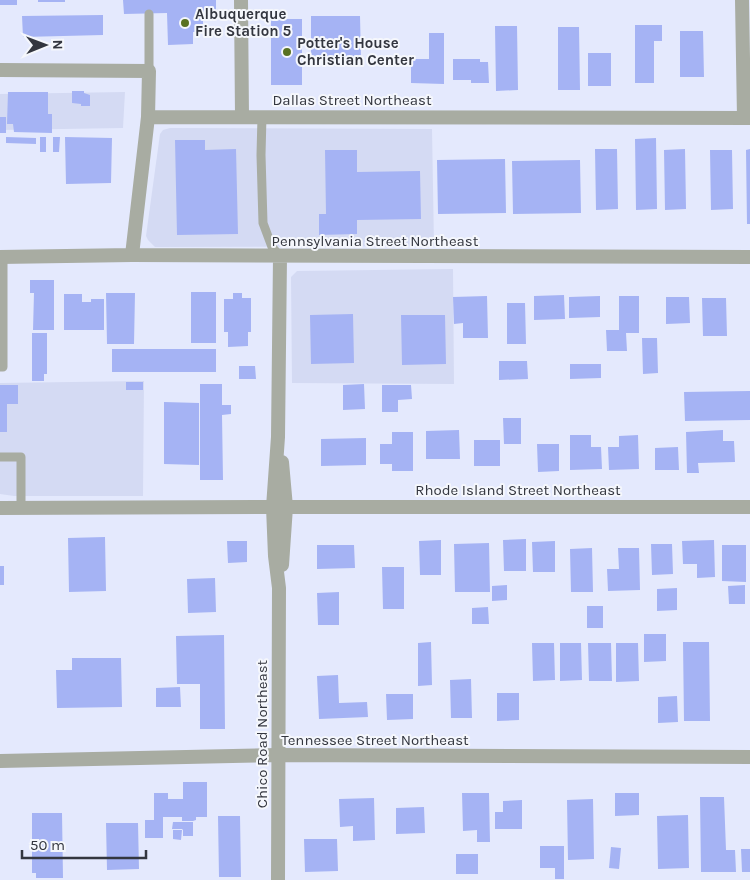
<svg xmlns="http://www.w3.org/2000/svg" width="750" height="880" font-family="Karla,sans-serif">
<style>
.built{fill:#d4daf3}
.building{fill:#a5b3f4}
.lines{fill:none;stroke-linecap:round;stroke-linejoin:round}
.service{stroke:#a8aca2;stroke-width:9}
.minor{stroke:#a8aca2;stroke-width:14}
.tertiary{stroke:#a8aca2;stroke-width:14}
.poi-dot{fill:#597121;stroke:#f5f7fc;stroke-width:2}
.labels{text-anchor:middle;stroke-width:4;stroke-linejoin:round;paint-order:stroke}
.poi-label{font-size:15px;font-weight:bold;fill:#33363f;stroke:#f5f7fc;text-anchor:start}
.street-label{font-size:15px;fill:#33363f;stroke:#f5f7fc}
</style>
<rect width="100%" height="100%" fill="#e4e9fd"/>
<path class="built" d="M125 92 123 128 0 130V94Z
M170 128 432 129 434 246 155 247 148 240 146 236 160 134 163 130Z
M453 269 454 384 292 383 291 277 297 271Z
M144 381 143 496H14L0 494V383Z"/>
<path class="building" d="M0 0H17V5H0Z
M38 0H65V2H38Z
M123 0H216V14H203V32H193V44L168 45 167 13 124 14Z
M103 15V35L23 37 22 16Z
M311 16H360L361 59H311Z
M271 19H302V85H271Z
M635 25H662V41H654V83H635Z
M495 26H517L518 90 496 91Z
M558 27H579L580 90H558Z
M680 31H703L704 77H680Z
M429 33H444V84L411 83V59H429Z
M588 53H611V86H588Z
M453 59H480V62H488L489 83H471V80H453Z
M72 91H84V93L90 95V106H81V104L72 103Z
M8 92H48V114H52V133L14 132 13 124H7Z
M0 117H6V133H0Z
M6 137 36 138V144L6 143Z
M40 137H46V152H40Z
M53 137H60L59 152H53Z
M65 137 112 138 111 183 66 184Z
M656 138 657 209 636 210 635 139Z
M175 140H205V150L236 149 238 234 177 235Z
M595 149H617L618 209 596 210Z
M685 149 686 209 665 210 664 150Z
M750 149V224H747L746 150Z
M325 150H357V172L420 171 421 219 357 220V234L319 235V214H326Z
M710 150H732L733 209 711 210Z
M505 159 506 213 438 214 437 160Z
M580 160 581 213 513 214 512 161Z
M30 280H54V330H33L34 293H30Z
M191 292H216V343H191Z
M106 293H135L134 344H107Z
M233 293H242V298H251V332H248V346L228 347V332H224V299H233Z
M64 294H82V302H91V299H104V330H64Z
M564 295 565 319 534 320V296Z
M487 296 488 338H463V323L454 324 453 297Z
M600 296V317L569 318V297Z
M619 296H639V333H626L627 351H607L606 330H619Z
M666 297H689L690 323 666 324Z
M702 298H726L727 336H703Z
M507 303H525L526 344H507Z
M353 314 354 363 311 364 310 315Z
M401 315H445L446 364 402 365Z
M32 333H47V374H44V381H32Z
M642 338H657L658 373 643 374Z
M112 349H216V372H112Z
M499 361H527L528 379 499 380Z
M570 364H601V378L570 379Z
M239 366H255L256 379H239Z
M126 382H143V390H126Z
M200 384H222V405H231V414L222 415 223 480H200Z
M364 384 365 409 343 410V385Z
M0 385H18V404H7V432H0Z
M382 385H411L412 399 398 400V412H382Z
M750 391V420L685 421 684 392Z
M164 402 199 403V465L164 464Z
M503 418H521V444H504Z
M459 430 460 459H426V431Z
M723 430V441H734L735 462 698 463 699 473H687L686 432Z
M392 432H413V471H392V464H380V444H392Z
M570 435H591V447H601L602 469 570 470Z
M638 435 639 469 609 470 608 447H619V436Z
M366 438V465L321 466V439Z
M474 440H500V466H474Z
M537 444H559V471L538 472Z
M678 447 679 470H655V448Z
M105 537 106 591 69 592 68 538Z
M526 539V571H504L503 540Z
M441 540V575H420L419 541Z
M714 540 715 577 697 578V564H683L682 541Z
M227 541H247V562L228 563Z
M555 541V572H533L532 542Z
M489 543 490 592H455L454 544Z
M651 544H672L673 574 652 575Z
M317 545H354L355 568 317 569Z
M722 545H746V582L722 581Z
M592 548 593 592H571L570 549Z
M618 548H639L640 590 608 591 607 569H619Z
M0 566H4V585H0Z
M382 567H404V609H383Z
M215 578 216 612 188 613 187 579Z
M507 585V600L492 601V586Z
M745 585V604H729L728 586Z
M677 588V610L657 611V589Z
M339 592V625H318L317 593Z
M587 606H603V628H587Z
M488 607 489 624H472V608Z
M644 634H666V661L644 662Z
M224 635 225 729H200V684H177L176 636Z
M431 642 432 685 418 686V643Z
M683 642H709L710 721H684Z
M532 643H554L555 680 533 681Z
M560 643H581L582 680 560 681Z
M588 643H611L612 681H589Z
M616 643H638L639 681 616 682Z
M72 658H121L122 707 57 708 56 670H72Z
M338 675 339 703 367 702 368 717 319 719 317 676Z
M471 679 472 718H451L450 680Z
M180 687 181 707H156V688Z
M497 693H519V720L497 721Z
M386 694H413V719L387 720Z
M677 696 678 722 658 723V697Z
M183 782H207V817H196V820L193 821H182V817H163V838H145V820H154V793H168V799H183Z
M462 793H489L490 842H477V830L463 831Z
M615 793H639V815L615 816Z
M700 797H724L726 850H735L736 872H701Z
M374 798 375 840 353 841V826L340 827 339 799Z
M593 799 594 859 568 860 567 800Z
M522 800V829H495V812H503V801Z
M424 807 425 833 396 834V808Z
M32 813H62L63 878H36V873H32Z
M688 815 689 868 658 869 657 816Z
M218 816H240L241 877H219Z
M173 822H193V836H183V830L182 829H172Z
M106 823H138L139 869 107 870Z
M173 830H182L181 840 173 839Z
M304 839H337L338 871 305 872Z
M540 846H564V879H555V868H540Z
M611 847 621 848 619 869 609 868Z
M741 849H750V872H742Z
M456 854H478V874H456Z"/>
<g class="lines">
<path class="service" d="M149 71V14
M262 116 261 155 263 223 272 247 280 256
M0 367H3V257
M0 457H21V508"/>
<path class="minor" d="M241 0 242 116
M742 0 744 118
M0 70 149 71 148 117 132 255
M148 117 750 118
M0 257 132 255 750 257
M286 507H750
M0 508 273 507
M282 565 286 507 282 462
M278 880 279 588 275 556 273 507 278 437 280 257"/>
<path class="tertiary" d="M0 761 278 755 750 757"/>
</g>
<g class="poi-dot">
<circle cx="185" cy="23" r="5"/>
<circle cx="287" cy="52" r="5"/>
</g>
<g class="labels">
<g class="poi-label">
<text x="195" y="19">Albuquerque<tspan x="195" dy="17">Fire Station 5</tspan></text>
<text x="297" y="48">Potter's House<tspan x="297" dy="17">Christian Center</tspan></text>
</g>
<g class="street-label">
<text x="352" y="105">Dallas Street Northeast</text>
<text x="375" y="246">Pennsylvania Street Northeast</text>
<text x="518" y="495">Rhode Island Street Northeast</text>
<text transform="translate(262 734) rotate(-90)" y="5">Chico Road Northeast</text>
<text x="375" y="745">Tennessee Street Northeast</text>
</g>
</g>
<g transform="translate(45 45) rotate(89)" stroke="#f5f7fc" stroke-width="4" paint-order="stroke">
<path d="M0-4L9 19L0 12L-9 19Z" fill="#33363f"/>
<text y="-8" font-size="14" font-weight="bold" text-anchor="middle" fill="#33363f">N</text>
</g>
<path d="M22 850v8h124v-8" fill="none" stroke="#33363f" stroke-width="2.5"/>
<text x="30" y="850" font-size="15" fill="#33363f" stroke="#f5f7fc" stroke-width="4" paint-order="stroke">50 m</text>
</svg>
